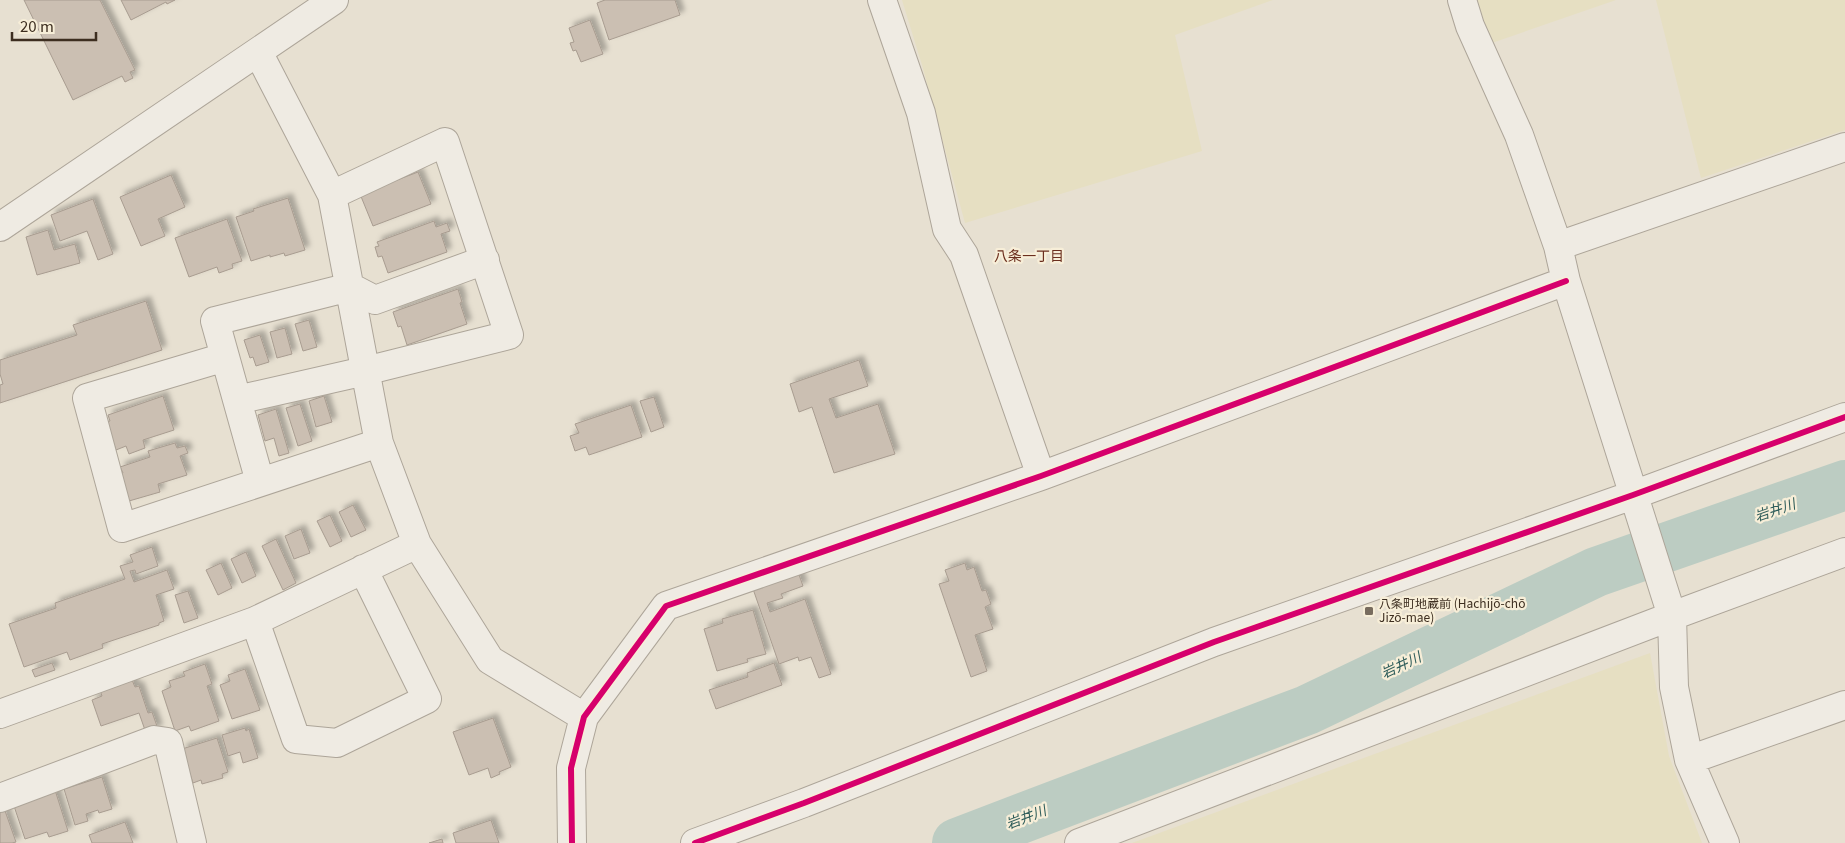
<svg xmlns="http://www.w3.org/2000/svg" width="1845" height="843" font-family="Georgia,'Noto Sans JP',serif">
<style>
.farmland{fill:#e6dfc2}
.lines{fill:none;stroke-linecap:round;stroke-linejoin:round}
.river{stroke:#bcccc2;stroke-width:50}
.building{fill:#cbbfb2;stroke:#a89c90;filter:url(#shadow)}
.minor-casing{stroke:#ada599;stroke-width:30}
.minor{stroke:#efebe3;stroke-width:28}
.cycleway-casing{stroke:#f7eed8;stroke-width:9}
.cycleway{stroke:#d6006c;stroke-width:6}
.poi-dot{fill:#786c5e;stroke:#f7eed8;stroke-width:2}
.labels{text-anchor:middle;stroke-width:4.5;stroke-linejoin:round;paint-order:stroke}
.poi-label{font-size:12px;fill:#3d2e20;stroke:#f7eed8;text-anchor:start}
.neighbourhood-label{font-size:14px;fill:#6b2e1e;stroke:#f7eed8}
.water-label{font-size:14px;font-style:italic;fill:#2f5d5a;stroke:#f7eed8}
</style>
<defs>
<filter id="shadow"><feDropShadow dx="4.5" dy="-4.5" stdDeviation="2.5" flood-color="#0004"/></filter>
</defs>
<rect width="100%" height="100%" fill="#e7e0d1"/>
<path class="farmland" d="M902 0H1273L1175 35 1202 151 965 223 922 65Z
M1475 0H1616L1489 44Z
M1656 0H1845V130L1701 178Z
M1650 653 1669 756 1702 843H1132Z"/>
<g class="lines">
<path class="river" d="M957 843 1307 710 1596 572 1845 485"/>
</g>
<path class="building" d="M24 0H100L135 70 130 72 133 78 125 82 122 76 73 100Z
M121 0H175L167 4 166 2 131 20Z
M605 0H675L680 15 609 40 597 3Z
M590 20 603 54 581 62 576 50 573 51 570 43 574 42 569 28Z
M418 172 431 204 373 226 360 194Z
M171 175 185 207 158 219 165 236 141 246 120 197Z
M288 198 305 250 285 256 284 253 270 257V255L251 261 236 217 254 211 253 209Z
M93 199 113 254 98 260 87 231 60 241 51 215Z
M227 219 242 261 232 264 233 268 219 273 217 267 189 277 175 238Z
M434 221 436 227 447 223 450 231 441 234 447 252 388 273 382 256 378 257 375 247 379 246 377 242Z
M48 230 54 250 75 244 80 263 37 275 26 237Z
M458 289 462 302 460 303 467 324 407 345 401 326 398 327 393 312Z
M146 301 162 350 0 403V385L3 384 0 374V360L77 335 73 325Z
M309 320 317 347 303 351 295 324Z
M285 328 292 354 277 358 270 332Z
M260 335 269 362 256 366 253 357 250 358 244 340Z
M859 360 868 386 829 399 836 418 878 404 895 454 834 473 812 407 799 412 790 384Z
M163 396 174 430 143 440 145 448 129 454 126 446 116 450 106 422 110 421 108 415Z
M324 396 332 422 316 427 309 401Z
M654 397 664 427 651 432 640 401Z
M300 404 312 441 298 446 286 408Z
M631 405 642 437 589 455 586 447 575 451 570 436 579 433 575 424Z
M276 409 289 453 279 456 274 438 265 441 258 415Z
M175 443 177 448 185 446 188 453 180 456 187 475 158 484 160 492 129 501 123 481 116 475 123 473 120 467 150 457 148 451Z
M353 505 366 530 351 537 339 512Z
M330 515 342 541 330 547 317 521Z
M301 529 310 553 294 559 285 536Z
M276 539 296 583 283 590 262 546Z
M152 547 158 566 136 574 135 570 130 571 134 582 167 570 174 589 156 595 164 621 159 623V625L102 644 103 648 70 660 67 652 24 667 9 624 56 608 55 603 125 579 120 566 133 562 130 555Z
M246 552 256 576 242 583 231 559Z
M221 563 232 588 218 595 206 570Z
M965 563 967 570 974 567 982 591 986 590 991 604 985 607 993 629 975 635 987 671 971 677 939 584 949 581 945 570Z
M797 569 803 586 781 594 783 598 767 603 770 612 805 599 831 674 819 678 811 657 799 661 798 657 779 664 752 586Z
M188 591 198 618 184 623 175 595Z
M753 610 766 654 747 659 748 662 717 671 704 629 723 623 722 619Z
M52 663 55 670 35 677 32 670Z
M774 663 782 685 716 709 709 690 748 677 747 673Z
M205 664 212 684 207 686 219 721 191 731 189 726 175 731 162 691 171 687 169 681 185 676 183 672Z
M245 669 260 710 232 719 220 685 230 681 228 675Z
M132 680 135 687 139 686 148 713 152 712 158 729 146 733 139 713 101 726 92 700 102 696 100 690Z
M493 718 511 767 499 772 500 774 491 778 488 768 469 775 453 732Z
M245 728 246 731 249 729 258 758 243 763 240 752 228 756 222 735Z
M217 738 228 772 222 774 223 778 202 784 201 780 193 783 182 749Z
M102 777 112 809 99 813 98 810 86 814 88 821 75 825 64 789Z
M55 790 68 831 49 837 47 832 25 839 13 803Z
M4 808 16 842 12 843H0V810Z
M491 820 499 843H456L453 833Z
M125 822 133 843H92L89 835Z
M442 839 443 843H429Z"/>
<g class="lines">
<defs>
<path id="minor" d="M882 0 921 113 947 229 964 255 1041 476
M1462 0 1470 26 1519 135 1558 246 1566 281 1672 616 1674 687 1689 760 1725 843
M258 52 332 195 379 443 417 544 490 660 584 717
M0 227 334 0
M1558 246 1845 147
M225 357 87 398 122 528 379 443
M237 400 365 371 509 335 445 142 332 195
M260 482 215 321 350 287 375 300 485 260
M255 621 296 739 337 743 427 699 363 569
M0 714 255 621 417 544
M1689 760 1845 705
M0 798 154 740 168 742 192 843
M572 843 571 768 584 717 666 606 1041 476 1566 281
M695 843 804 803 1214 642 1633 495 1845 417
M1079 843 1672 616 1845 552"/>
</defs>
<use href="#minor" class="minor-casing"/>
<use href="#minor" class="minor"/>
<defs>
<path id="cycleway" d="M572 843 571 768 584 717 666 606 1041 476 1566 281
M695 843 804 803 1214 642 1633 495 1845 417"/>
</defs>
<use href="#cycleway" class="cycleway-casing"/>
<use href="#cycleway" class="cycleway"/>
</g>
<rect class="poi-dot" x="1364" y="606" width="10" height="10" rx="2.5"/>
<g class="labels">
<g class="poi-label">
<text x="1379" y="608">八条町地蔵前 (Hachijō-chō<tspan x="1379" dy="14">Jizō-mae)</tspan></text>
</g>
<g class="neighbourhood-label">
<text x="1029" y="261">八条一丁目</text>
</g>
<g class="water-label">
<text transform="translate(1775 510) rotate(-19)" y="5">岩井川</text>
<text transform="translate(1401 665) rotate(-25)" y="5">岩井川</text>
<text transform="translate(1026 817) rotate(-21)" y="5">岩井川</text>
</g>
</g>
<path d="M12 32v8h84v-8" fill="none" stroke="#3d2e20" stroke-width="2.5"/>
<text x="20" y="32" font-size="15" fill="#3d2e20" stroke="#f7eed8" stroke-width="4" paint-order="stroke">20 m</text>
</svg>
